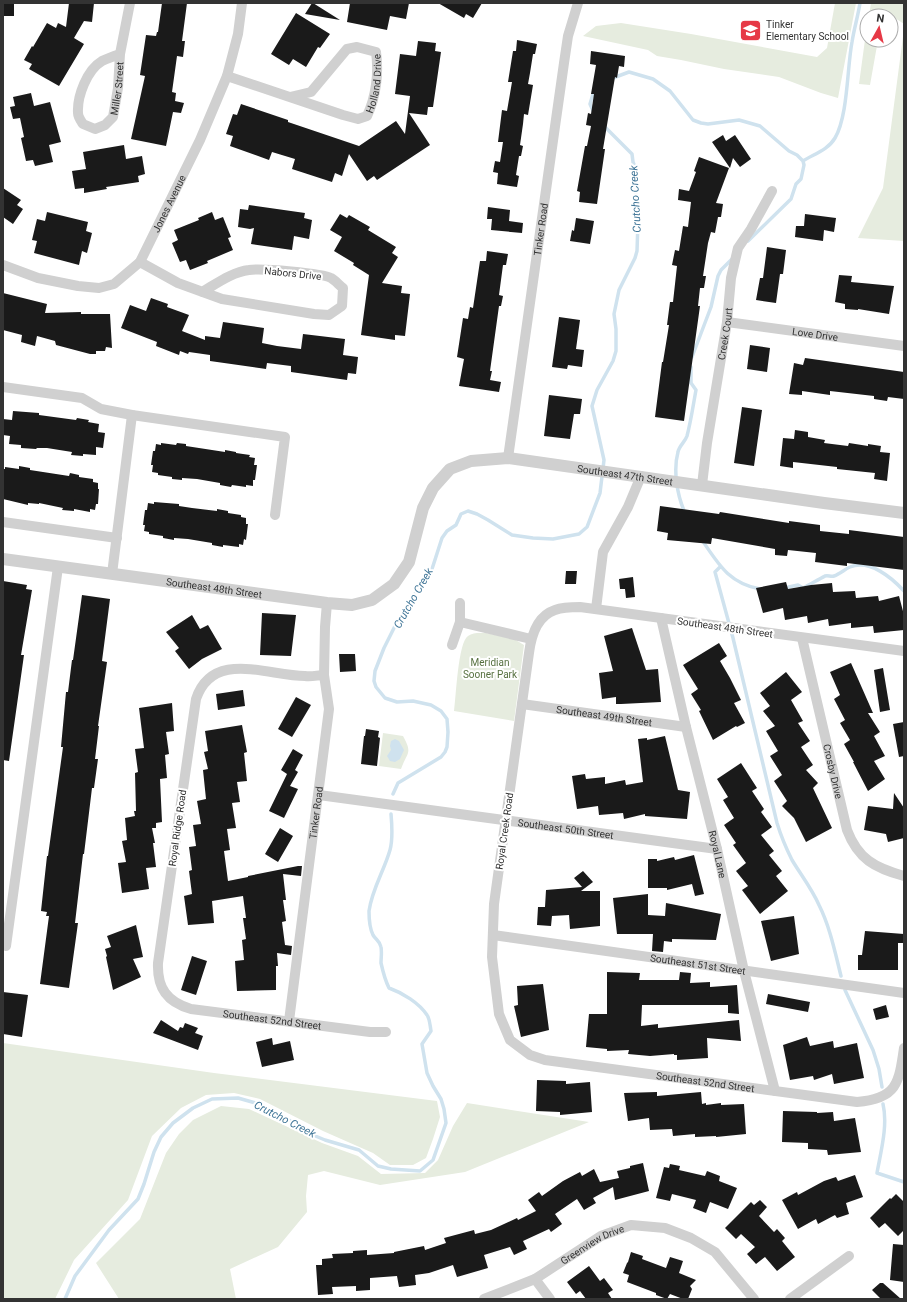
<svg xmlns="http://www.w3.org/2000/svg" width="907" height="1302" font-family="Roboto,sans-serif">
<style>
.green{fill:#e6ecdf}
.water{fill:#cfe2ee}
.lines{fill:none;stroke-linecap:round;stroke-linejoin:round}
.stream{stroke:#cfe2ee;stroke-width:3.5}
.building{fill:#1a1a1a}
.minor{stroke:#d0d0d0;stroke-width:10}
.tertiary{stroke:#d0d0d0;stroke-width:12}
.labels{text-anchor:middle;stroke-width:4;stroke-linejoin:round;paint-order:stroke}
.poi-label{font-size:10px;fill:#333;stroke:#fff;text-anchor:start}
.street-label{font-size:10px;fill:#333;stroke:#fff}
.park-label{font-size:10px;fill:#56703f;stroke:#fff}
.water-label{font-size:11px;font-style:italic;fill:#3f7597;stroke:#fff}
</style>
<rect width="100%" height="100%" fill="#fff"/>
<path class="green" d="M835 3H856L838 98 821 93 779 77 724 69 681 60 657 56 648 50 583 36 596 26 621 23 691 34 817 57 827 48Z
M871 3H904V24L889 14 888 16H869Z
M867 25V40H878L870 85 859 84Z
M904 29V241L858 238 883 188Z
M486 633 514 639 524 645 514 721 454 711C456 698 458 642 468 636 473 632 481 633 486 633Z
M383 733 403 736C413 754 407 752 401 769L379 766Z
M3 1043 214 1073 437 1101 440 1117 433 1139 426 1158 413 1165H390L373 1153 323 1131 260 1099 234 1093 206 1095 181 1108 152 1136 128 1200 74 1260 55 1299H3Z
M467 1103 589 1122 465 1172 380 1185 324 1171 308 1175 306 1196 307 1212 278 1247 230 1269 236 1299H119L96 1263 140 1219 166 1153 179 1134 193 1120 221 1106 249 1109 322 1143 358 1156 381 1174 425 1173 438 1160 453 1126Z"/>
<path class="water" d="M395 739 399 741 404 750 400 759 395 762 390 761 387 756 391 750 390 746 391 741Z"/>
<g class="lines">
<path class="stream" d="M613 78 629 72 653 79 670 91 693 120 701 123 708 124 739 120 760 126 789 151 797 155 803 161
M594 113 590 104 593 94 596 92
M803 161C814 154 828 150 835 138 848 116 847 68 852 42 854 29 858 16 860 3
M748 241 791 199 796 184 801 179 804 165 803 161
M692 357 711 307 718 276 721 270 732 259
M685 513C677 495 673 470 678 452 679 446 685 442 687 436 691 421 693 406 696 390L691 383V367
M702 540C719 565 729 583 760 589
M720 567 715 572 733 638 777 823C781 836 786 848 792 860 801 875 812 889 819 905 830 927 835 952 841 976
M784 588 798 585 803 588C810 584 818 580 825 576 828 575 831 577 834 576 840 574 845 569 850 567 870 559 892 578 904 591
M393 794 398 783 441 757 445 752 447 747 448 732 447 719 441 711 431 705 413 701 397 702 385 698 376 687 374 681 375 671 384 648 395 626 404 616 420 584 432 569 442 538 447 531 456 525 461 514 468 511 477 514 488 520 512 535 533 538 553 539 579 534 587 527 600 493 604 460 592 406 597 390 613 361 616 351V329L614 314 619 290 635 258 637 251 638 222 636 212 635 167 633 162 632 154 604 126
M845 990 873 1050 879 1069 882 1087
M883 1104C888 1125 881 1151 877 1173L904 1182
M65 1299 75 1276 109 1230 138 1199 144 1184 154 1152 161 1137 173 1123 193 1108 212 1099 238 1098 259 1104 284 1117 313 1135 325 1140 359 1150 378 1166 391 1169 420 1171 433 1160 446 1123 444 1109 441 1099 433 1086 427 1073 422 1044 431 1031C430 1026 430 1019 427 1015 419 1003 403 993 389 988 385 980 383 972 381 963 381 958 382 952 381 947 380 941 376 940 373 935 370 929 369 917 369 911 372 889 384 871 390 850 393 839 392 825 391 814"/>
</g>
<path class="building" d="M3 3H14V16H3Z
M69 3H94L92 22 84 21 74 38 84 44 59 86 29 69 32 64 24 60 32 46 33 47 47 23 56 28 58 23 66 27Z
M162 3H187L182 41H185L183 57 177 56 172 92 176 93 175 101 184 103 181 113 173 112 166 146 131 139 145 76 140 75 146 35 156 36 157 32H158Z
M312 3H313L340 20 305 14Z
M350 3H409L406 19 390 16 387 30 347 22Z
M438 3H482L473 18 466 14 464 18Z
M296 13 330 34 320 48 318 47 306 67 293 59 289 65 271 54Z
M517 40 537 44 535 54H533L530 73 528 84 533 85 528 115 524 114 523 124 520 145 523 146 521 156H519L516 175 519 176 517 187 497 184 498 173 493 172 495 161 500 162 503 142H498L502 110 507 111 512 82H508L513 51H516Z
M418 41 436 43 435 51 441 52 433 107H428L427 115 409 113 430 145 377 180 374 176 367 181 349 154 342 176 335 173 332 182 292 169 295 159 272 152 269 160 230 146 233 136 226 134 233 114 237 115 241 104 288 120V122L359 146 396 121 405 134 410 96 395 94 400 54 416 56Z
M591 51 625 56 624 67 619 66 617 78 615 77 603 149H605L597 204 579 202 580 192 577 191 585 146H587L591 126 586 125 588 113 591 114 594 94H591L596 65 590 64Z
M31 93 34 106 50 102 61 142 49 145 53 162 35 166 33 160 26 161 21 138 24 137 20 118 13 119 10 107 15 106 13 97Z
M723 135 726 141 735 135 751 159 740 167 733 158 730 168 712 142Z
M124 145 126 159 142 156 145 174 138 176 139 182 106 187 107 189 84 193V188L75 189 72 171 86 169 83 152Z
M699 157 729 168 716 203 723 204 721 217H718L715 233 711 232 708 243 703 276H706L704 288H700L698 306H700L684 421 655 417 662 362H663L669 325H667L670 302H673L677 266 672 265 675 250 679 251 683 226 688 227 691 202 678 200 679 189 689 191 696 172 694 171Z
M3 188 21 200 17 205 23 209 13 224 3 217Z
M249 205 305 213 304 218 312 220 309 239 294 236 292 250 251 244 254 228 250 229 238 227 240 209 248 210Z
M488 207 510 210 509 221 523 223 522 233 491 230 492 219H487Z
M47 212 88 222 86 231 92 233 87 253 82 251 79 265 34 253 37 241 32 240 37 219 45 221Z
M212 212 215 220 223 217 231 237 228 238 233 250 207 261 208 263 190 270 186 260 180 262 172 243 178 240 174 230 199 220 198 218Z
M340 214 347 218 349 215 370 227 368 230 396 247 392 253 398 257 382 283 402 286 401 293 410 294 405 336 395 335V340L361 335 369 275 353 265 354 263 334 251 342 237 330 230Z
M805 214 836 218 834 232 824 230 823 241 795 237 796 226H804Z
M576 218 594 221 590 244 570 241 572 230 574 231Z
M767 247 786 250 783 274H780L776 303 756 300 760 278H763Z
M487 251 508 254 506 265H503L499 295 503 296 501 306H499L490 371H492L490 380 501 382 499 392 459 386 464 359 457 357 463 318 468 319 470 307 473 308 480 261H486Z
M839 275 852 276 851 282 894 286 889 314 858 309V310L845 309V304L835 302Z
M3 293 47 304 45 313 81 312V314H110L112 348 106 347 105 351H96V354H90L56 345 55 341 37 336 35 346 21 342 22 335 3 330Z
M151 298 168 304 167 307 189 315 182 331 205 340V336L220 338 223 322 264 328 262 343 277 346 301 349 303 334 345 339 343 355 358 357 356 374 348 373 347 380 291 372V366L267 363 266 369 210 361V355L189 352 188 354 180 351 179 355 156 346 157 342 121 328 130 305 146 311Z
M559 317 580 320 576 349 584 350 582 367 568 365 567 369 552 367Z
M750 345 770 348 767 372 747 369Z
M805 358 904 372V399L888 397 887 401 874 399V396L830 391V395L802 391V395L789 394 794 363 803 365Z
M549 395 582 399 580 414H574L570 439 544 436Z
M742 407 762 410 754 466 734 463Z
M13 411 39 413V415L76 420 77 418 89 420 88 422 99 424 98 432 105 433 103 448 96 447V455L83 454V456L71 455 72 452 47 448H37L36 449 21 448V445L9 444 10 436 3 435V419L12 420Z
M795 430 808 432V437L825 440 824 443 848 446 849 443 868 446V444L881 446 880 452 890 453 887 481 874 479 875 473 837 469V467L793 462V468L780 466 783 438 794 439Z
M161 443 176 445 177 443 186 444V446L225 452V450L236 452V453L250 455 249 457 255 458 254 465H257L255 480H253V486L246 485V487L232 485 231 487 220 485V483L197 479 182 478V480L172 479V477L158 475V473L152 472 153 465H151L153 451H155L156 444 161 445Z
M19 466 30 468V470L69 476 70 473 79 475V477L93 479V482L98 483V489H99L98 504H96L95 510 90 509V512L74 509V511L62 510 63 508 39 503V504L28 503V505L3 499V469H5V467L19 469Z
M154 502 179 504V506L192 508 217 511V509L228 511V513L241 515V517L246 518V524H248L246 540 244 539 243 545 239 544V547L223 545V547L212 545V543L188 539 174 538V540L163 538V536L149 534V532L144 531 145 525H143L145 510H147L148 503 154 504Z
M660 506 719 514 720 512 789 523V521L820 525V531L849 534V530L904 537V570L847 563V566L815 562 816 553 788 550 787 556 775 555V549L712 538 711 544 667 540 668 533 657 531Z
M566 571H577L576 584H565Z
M633 577 635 597 626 598 625 589H620L619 579Z
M3 581 27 585 26 589 32 590 21 655H24L9 761 3 760Z
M786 582 788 589 811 585 832 583 833 592 855 591 856 598 878 596 879 601 899 596 904 615V630L874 633 873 626 851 628V623L829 626 828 619 808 623 807 616 785 620 783 608 763 613 756 588Z
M82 595 110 599 102 661 107 662 98 726H99L95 759H98L94 788H92L84 854H83L75 923H78L69 988 40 984 49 916H46L47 912 41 911 47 856H48L63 747H61L66 692H68L72 660H73Z
M262 613 296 615 291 656 260 655Z
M192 615 200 629 208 625 222 649 202 659 189 669 175 651 179 648 166 632Z
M632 628 646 670 658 669 661 702 621 704H616V697L602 699 599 673 613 671 604 636Z
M719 643 727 656 720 661 730 678 741 700 734 703 745 723 737 727 736 726 713 740 699 711 701 710 691 694 698 689 683 665Z
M339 654H355L356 671 340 672Z
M851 663 873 713H868L880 732 874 736 885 756 874 761 885 779 868 791 853 762H854L844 744 850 740 840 723 845 720 834 699 840 695 830 672Z
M883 668 890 710 880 712 874 670Z
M786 672 802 692 791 700 803 721 798 723 810 741 801 747 813 765 806 770 818 783 813 788 832 828 806 842 794 818 782 806 787 801 774 781 782 775 770 756 778 751 766 731 775 726 763 711 770 706 760 693Z
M243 690 245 706 218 710 216 694Z
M296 697 311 705 292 737 278 729Z
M172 703 174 731 166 732 169 754 165 755 167 778 160 779 162 822 156 823V828H152L155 843H153L156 867 146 868 149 889 122 893 118 863 126 862 122 841 127 840 125 818 135 816 134 811H136L135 773 138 772 135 749 144 748 139 708Z
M904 722V756L899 757 893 724Z
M242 725 247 752 244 753 247 781 237 782 240 802 232 803 236 828 227 829 230 850 224 851 228 881 248 877V876L298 866H302L301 876 283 874 286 900H283L286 921 282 922 285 945 292 946 291 955 277 953 278 966H276V990L237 991 235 961 244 960 242 940 246 939 243 918H246L243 896 212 901 214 923 188 925 184 896 192 894 189 871 192 870 189 847 196 846 193 825 201 824 197 801 206 799 203 770 208 769 204 752 208 751 205 731Z
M366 729 379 731 378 737 380 738 377 766 361 764 364 736H365Z
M665 736 678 790 690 792 687 819 645 816V814L624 819 623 813 599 815 598 806 577 809 572 776 585 774 586 779 605 777V784L625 780 626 785 643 782 638 739 647 738V740Z
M293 749 303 755 295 770 298 772 290 786 298 789 284 818 269 811 287 774 281 770Z
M741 763 757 788 752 791 764 809 761 812 772 827 761 835 774 851 769 855 782 871 776 876 788 891 760 914 742 890 748 886 736 871 746 863 733 845 736 843 724 825 734 818 723 800 728 797 717 779Z
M894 793 904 808V838L888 842 886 834 864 830 868 806 893 809Z
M280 828 293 836 278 862 265 854Z
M694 855 704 894 695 896 692 884 667 890V888H648V859H657V861L674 857 675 860Z
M583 871 593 882 581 891H600V926L570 929 569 915 552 916 551 926 537 925 538 907H545L546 890 582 887 574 878Z
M648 894V915L665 916 666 903 721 914 716 940 672 939V942L664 941 663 952 652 951 653 934H617L613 898Z
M794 916 799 954 771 961 761 921Z
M136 925 143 957 133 959 141 977 113 990 106 957 107 956 105 949 111 947 107 936Z
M865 931 904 934V943H898V970H858V955H862Z
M192 956 207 961 196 995 181 990Z
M607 972 640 973 639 980H679L680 972 691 973 690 983 710 982V987L737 985 739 1014 728 1013V1005H642L641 1026 658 1024V1028L739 1020 741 1041 707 1038 708 1058 677 1060V1055H674V1054L650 1056 628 1054 629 1050 607 1051V1049L586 1047 589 1014H607Z
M543 984 549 1030 521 1037 514 1006 518 1005 517 986Z
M3 992 28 995 22 1037 3 1034Z
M768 994 810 1002 808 1012 766 1004Z
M886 1005 889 1017 876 1020 873 1009Z
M161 1020 178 1031 180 1027 183 1028 185 1023 198 1028 195 1033 203 1036 198 1050 153 1033Z
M807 1037 810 1046 833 1041 834 1048 857 1043 864 1078 834 1084 832 1074 814 1080 813 1076 790 1080 783 1045Z
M272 1038 273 1045 290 1041 294 1060 262 1067 256 1042Z
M537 1080 566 1081V1084L590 1082 592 1112 560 1115V1112L536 1111Z
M657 1092V1096L701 1092 702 1104 706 1103V1105L721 1103V1105L744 1104 746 1134 716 1137V1136L695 1137V1134L673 1136 672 1129 650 1130 649 1118 628 1121 624 1093Z
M783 1111 817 1112V1113L833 1112 834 1121 855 1118 861 1152 828 1155 827 1150 808 1149V1143L782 1142Z
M643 1163 649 1191 615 1200 613 1187 593 1198 596 1203 584 1210 577 1199 555 1214 562 1224 551 1232 549 1229 523 1241 527 1249 514 1255 510 1247 484 1255 488 1268 457 1277 453 1265 429 1273 415 1275 416 1285 399 1287 397 1276 370 1278V1290L356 1291V1286L332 1287 333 1294 318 1295 316 1265H322V1259L333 1258 332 1254 353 1253V1251L367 1250V1255L394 1253V1252L424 1246 425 1250 446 1243 444 1238 474 1230 475 1234 491 1230 517 1218 518 1220 536 1211 528 1200 539 1192 542 1196 563 1181 580 1172 582 1176 594 1169 600 1182 619 1178 617 1171 630 1168V1166Z
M670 1164 680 1166 679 1170 705 1176 707 1171 720 1176 719 1181 737 1188 728 1209 710 1202 706 1213 693 1208 696 1200 672 1194 670 1201 656 1198 664 1167 669 1168Z
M855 1175 863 1197 846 1203 849 1214 837 1218 835 1215 818 1224 816 1219 798 1229 782 1200 797 1192 798 1195 824 1181 836 1177 838 1181Z
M896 1194 904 1202V1230L898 1236 885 1223 879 1228 870 1218 890 1198 891 1199Z
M760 1200 767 1207 759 1216 774 1232 777 1229 785 1238 782 1241 795 1257 777 1271 765 1257 756 1264 747 1254 755 1247 741 1234 736 1239 725 1228 751 1202 754 1205Z
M893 1244 904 1245V1282L890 1280Z
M631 1252 643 1256 642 1259 666 1268 670 1257 683 1261 679 1273 696 1280 690 1286 692 1289 688 1299H683L670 1294 667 1299 656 1295V1293L627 1282 629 1275 623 1273 627 1263 628 1262Z
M589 1266 600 1281 604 1278 613 1290 608 1293 612 1299H586L580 1291 576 1294 567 1282Z
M880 1283H883L901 1299H881L872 1290Z"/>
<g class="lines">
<g class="minor">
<path id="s1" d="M120 54C114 56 108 58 102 61 87 70 77 96 78 113 78 117 81 121 83 124L95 129 105 125 113 117 118 88 120 54 130 3"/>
<path id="s2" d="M227 76 343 115 358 119 367 116C376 97 379 73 376 52L357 47 347 49 311 92 290 97"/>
<path d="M140 262 178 283 222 299 314 314 329 315 342 306 343 288C339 285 335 280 331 278 322 273 261 268 249 270 232 272 216 284 202 292"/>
<path id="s3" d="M3 265 38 278 78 286 99 288 114 284 140 262 200 140 227 76 238 34 242 3"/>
<path id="s4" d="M727 322 904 346"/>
<path d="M3 387 82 398 101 409 132 415 285 437 275 515"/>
<path id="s5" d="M508 458 564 63 568 36 578 3"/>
<path id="s6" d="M702 485 707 443 727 322 731 278 738 248 751 229 772 191"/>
<path d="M3 522 117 538"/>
<path d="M112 574 132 415"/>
<path d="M596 609 603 552 628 507 641 476"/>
<path id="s7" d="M661 618 686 727 717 849 744 971 775 1091"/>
<path d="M460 622 531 639"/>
<path id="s8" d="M802 638 847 830C858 859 875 868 904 876"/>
<path d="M452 645 460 622V603"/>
<path id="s9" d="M904 651 580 607C572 607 563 607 555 610 537 616 531 637 529 653L494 904 492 957 499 1014 510 1040 530 1055 545 1060 857 1102C897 1099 899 1083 904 1048"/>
<path id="s10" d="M324 675C318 675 312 677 305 676 268 676 213 649 196 699L158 963C157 988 167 1002 191 1009L370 1032H386"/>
<path id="s11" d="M522 704 686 727"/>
<path id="s12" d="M319 795 717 849"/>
<path id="s13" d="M493 935 904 993"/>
<path d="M6 946 58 567"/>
<path id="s14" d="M289 1021 329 709 324 675 325 627 327 603"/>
<path d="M535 1279 550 1299"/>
<path id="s15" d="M484 1299 535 1279 601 1236 631 1225 665 1228 691 1238 715 1252 754 1299"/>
<path d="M790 1299 849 1256"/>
</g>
<path class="tertiary" id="s16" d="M3 559 327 603 352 605 372 600 394 584 409 562 423 508 433 488 450 469 471 461 508 458 824 503 904 513"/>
</g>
<defs>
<symbol id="school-square" viewBox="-11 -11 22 22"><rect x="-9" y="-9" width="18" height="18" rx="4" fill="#e63946" stroke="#fff"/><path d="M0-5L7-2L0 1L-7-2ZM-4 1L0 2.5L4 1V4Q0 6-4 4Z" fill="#fff"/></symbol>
</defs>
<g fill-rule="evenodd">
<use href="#school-square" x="738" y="18" width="25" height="25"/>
</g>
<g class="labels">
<g class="poi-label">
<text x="766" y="28">Tinker<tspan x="766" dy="12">Elementary School</tspan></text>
</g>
<g class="street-label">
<text dy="4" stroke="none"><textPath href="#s2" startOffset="181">Holland Drive</textPath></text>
<text dy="4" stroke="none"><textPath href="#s1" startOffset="155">Miller Street</textPath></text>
<text dy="4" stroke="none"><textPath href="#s3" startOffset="214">Jones Avenue</textPath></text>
<text dy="4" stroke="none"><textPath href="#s5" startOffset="231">Tinker Road</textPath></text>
<text transform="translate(293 273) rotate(6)" y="4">Nabors Drive</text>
<text dy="4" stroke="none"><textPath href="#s6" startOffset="153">Creek Court</textPath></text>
<text dy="4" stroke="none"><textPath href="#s4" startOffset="89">Love Drive</textPath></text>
<text dy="4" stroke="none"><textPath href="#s16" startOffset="708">Southeast 47th Street</textPath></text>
<text dy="4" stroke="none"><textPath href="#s16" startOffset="213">Southeast 48th Street</textPath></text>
<text transform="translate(725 627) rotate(8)" y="4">Southeast 48th Street</text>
<text dy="4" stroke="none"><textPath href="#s11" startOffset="83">Southeast 49th Street</textPath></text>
<text dy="4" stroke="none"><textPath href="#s8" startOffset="137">Crosby Drive</textPath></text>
<text dy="4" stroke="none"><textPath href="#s14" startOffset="210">Tinker Road</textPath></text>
<text transform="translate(177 828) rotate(-82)" y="4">Royal Ridge Road</text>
<text dy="4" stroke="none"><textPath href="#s12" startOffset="249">Southeast 50th Street</textPath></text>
<text transform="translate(504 831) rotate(-82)" y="4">Royal Creek Road</text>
<text dy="4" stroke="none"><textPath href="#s7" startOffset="243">Royal Lane</textPath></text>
<text dy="4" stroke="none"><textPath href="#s13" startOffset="207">Southeast 51st Street</textPath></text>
<text dy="4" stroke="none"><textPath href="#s10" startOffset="553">Southeast 52nd Street</textPath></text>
<text dy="4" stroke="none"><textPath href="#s9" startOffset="1000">Southeast 52nd Street</textPath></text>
<text dy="4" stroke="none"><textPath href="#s15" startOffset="122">Greenview Drive</textPath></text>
</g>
<g class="park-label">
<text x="490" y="666">Meridian<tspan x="490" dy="12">Sooner Park</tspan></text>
</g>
<g class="water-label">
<text transform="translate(635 199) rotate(-93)" y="4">Crutcho Creek</text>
<text transform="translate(413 598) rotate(-60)" y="4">Crutcho Creek</text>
<text transform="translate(285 1119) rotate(27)" y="4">Crutcho Creek</text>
</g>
</g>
<rect width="907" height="1302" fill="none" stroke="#333333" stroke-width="8"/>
<g transform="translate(879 28) rotate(8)"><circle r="19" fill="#ffffff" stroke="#adadad"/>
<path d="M0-3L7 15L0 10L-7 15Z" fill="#e63946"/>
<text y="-6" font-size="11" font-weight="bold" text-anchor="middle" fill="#333333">N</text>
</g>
</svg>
